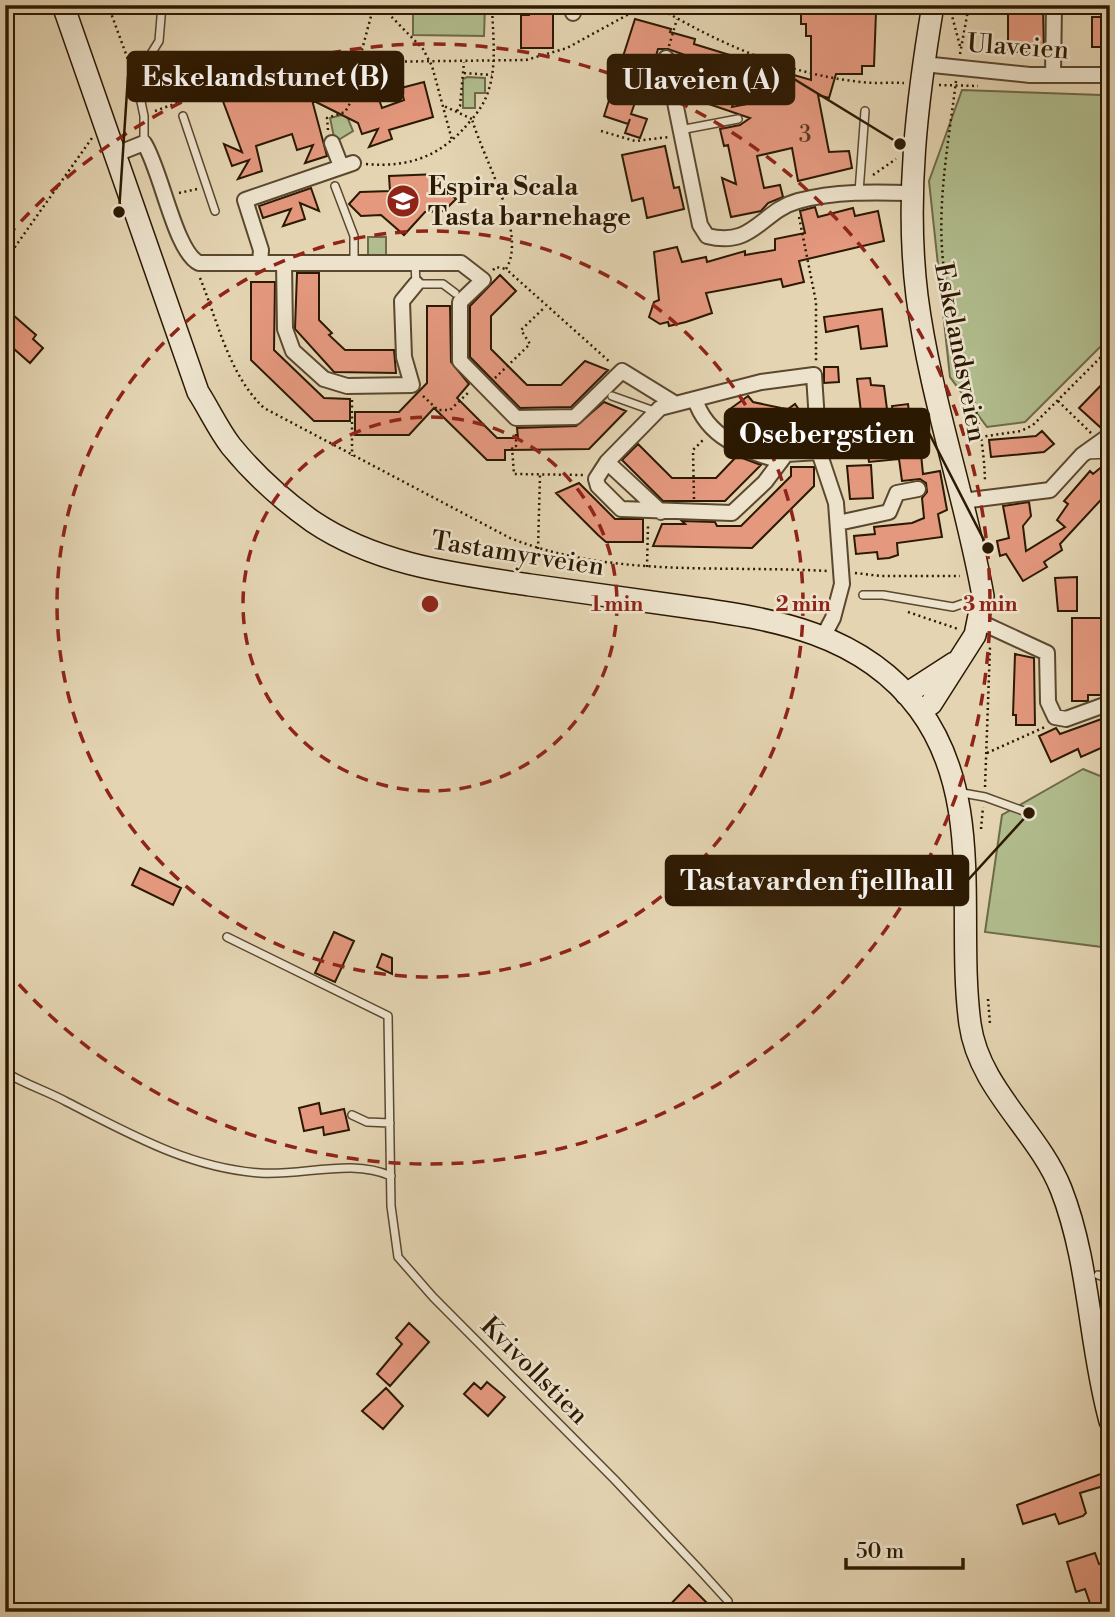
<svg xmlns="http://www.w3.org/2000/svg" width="1115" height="1617" font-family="'Libre Bodoni',serif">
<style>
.green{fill:#b1bd8e;stroke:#6e6b48;stroke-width:2}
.building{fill:#e4987e;stroke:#2c1902;stroke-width:2}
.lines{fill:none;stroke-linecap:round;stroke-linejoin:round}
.lane-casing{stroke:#5a482e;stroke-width:10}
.street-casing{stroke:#5a482e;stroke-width:18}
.secondary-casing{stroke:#2c1902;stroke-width:24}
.path{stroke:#2c1902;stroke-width:2.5;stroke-dasharray:2 3.5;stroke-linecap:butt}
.lane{stroke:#ede3cd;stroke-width:7}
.street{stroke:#ede3cd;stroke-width:14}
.secondary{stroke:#ede3cd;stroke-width:21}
.ring{fill:none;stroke:#8f2418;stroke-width:3.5;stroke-dasharray:12 9}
.labels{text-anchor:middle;stroke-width:5;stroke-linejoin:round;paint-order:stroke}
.number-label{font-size:23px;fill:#5a3921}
.street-label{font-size:26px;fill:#2c1902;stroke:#ede3cd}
.poi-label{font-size:26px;font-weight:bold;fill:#2c1902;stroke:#ede3cd;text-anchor:start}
.centre{fill:#8f2418;stroke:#ede3cd;stroke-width:3.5}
.ring-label{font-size:21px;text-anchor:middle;font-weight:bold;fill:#8f2418;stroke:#ede3cd;stroke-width:5;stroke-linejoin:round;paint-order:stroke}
.leader{fill:none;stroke:#2c1902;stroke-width:2.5}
.callout-dot{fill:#2c1902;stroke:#ede3cd;stroke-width:2.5}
.callout{fill:#2c1902;stroke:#2c1902;stroke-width:2.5}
.callout-label{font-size:28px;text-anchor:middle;font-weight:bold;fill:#fff}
</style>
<rect width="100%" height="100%" fill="#e4d4b2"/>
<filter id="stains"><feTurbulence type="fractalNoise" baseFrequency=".00286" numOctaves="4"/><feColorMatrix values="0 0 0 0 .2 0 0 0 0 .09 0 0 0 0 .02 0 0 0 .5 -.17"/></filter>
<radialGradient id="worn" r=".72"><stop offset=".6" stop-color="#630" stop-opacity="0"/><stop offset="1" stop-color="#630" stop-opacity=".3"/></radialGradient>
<path class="green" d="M413 5H485L484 36 413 35Z
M467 77 485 78V93H475V108H463V79Z
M962 90 1101 95 1107 234 1110 235V337L1025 422 987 427 950 377 929 181Z
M346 114 353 131 335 142 330 118Z
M368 237H386V255H368Z
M1083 769 1110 780V948L985 932 1002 815Z"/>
<path class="building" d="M529 5H553V48H521V15H529Z
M801 5H865V12H876L874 66H862V74H836L829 98 818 95 829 152 849 151 852 168 798 181 792 148 757 156 764 188 780 185 783 197 768 203 761 211 731 217 722 178 736 184 728 145 724 146 720 129 740 125 750 118 703 102 712 71 703 68 705 62 668 49H658L652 70 649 69 646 79H643L631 114 647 119 640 138 625 133 630 119 628 124 604 116 635 19 671 29 670 32 695 39 694 44 746 60 732 107 763 101 773 69 811 80V36H806V24H801Z
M1008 7H1043L1044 52H1008Z
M1092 17H1110V47H1092Z
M350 68 354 78 375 88 382 108 404 100 401 88 424 82 433 117 389 130 392 139 369 147 378 129 362 134 358 123 312 100 327 156 305 163 313 145 297 150 292 134 256 146 262 171 238 179 249 160 232 166 224 144 242 152 221 96 273 79 278 93Z
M665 146 674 188 679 187 684 209 647 218 643 198 632 201 622 155Z
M438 174V183L456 199 444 211 425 212 404 235 381 215 361 216 349 204 360 192 390 191 389 176Z
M311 188 319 211 300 203 305 219 283 226 291 209 263 218 259 206Z
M815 207 818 217 853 208 855 216 878 211 884 241 799 261 804 282 783 287 781 279 706 293 712 313 686 322 669 326 668 322 660 324 649 317 654 302 659 300 654 252 677 247 682 262 706 257 707 262 745 251V255L775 250V239L805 233 800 211Z
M297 273H319V320L332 333 329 335 345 350H394L396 373 334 372 295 329Z
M500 275 516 291 491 316V349L527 385H561L585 361 608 370 571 407 520 408 470 357V306Z
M251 282H275L274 350 324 398 350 399V421H314L251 360Z
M427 306H450L451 362 469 384 457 398 497 438H518L517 428 576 426 604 402 626 411 589 449 505 450V460H487L434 408 409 435H355V412H399L427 383Z
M5 308 36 335 33 339 43 348 30 363 5 341Z
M882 309 887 346 861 349 858 326 826 332 824 317Z
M824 367H838L839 382 824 383Z
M1110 376V417L1100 427 1079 408Z
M870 378 871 385 884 386 887 409 861 412 857 379Z
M748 396 753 402 781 408 788 409 795 404 808 423 792 434 740 424 730 409Z
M908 404 910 420 894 423 892 406Z
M1042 431 1054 444 1044 452 991 457 989 440 1036 436Z
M638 444 672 478H716L737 456 761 465 725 501H663L622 460Z
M920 444 923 474 940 471 947 510 938 514 942 537 897 543 898 555 889 558 878 559 877 552 856 554 854 536 875 534 874 527 912 523 924 518 922 498 927 492 926 483 920 479 902 481 899 459 869 462 867 447Z
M1110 460V490L1060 544 1062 550 1044 562 1047 567 1023 581 1006 554 1000 556 997 541 1009 538 1003 506 1029 502 1031 516 1023 526 1026 551 1065 527 1057 520 1068 504 1064 501 1090 471 1093 474Z
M871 465 873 498 850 499 847 466Z
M791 467H814V486L752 548 653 546 662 524H685L682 521 715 522 717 526H741L791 476Z
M579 483 615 519H643V542H606L598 535 556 493Z
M1077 577V611H1058L1055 578Z
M1072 618H1101V695H1088V701H1072Z
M1015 654 1034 658 1035 725H1016V715H1013Z
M1110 716V744L1081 757 1078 749 1051 762 1039 736 1056 728 1060 734Z
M140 868 181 888 173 905 132 885Z
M334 932 354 941 335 982 315 973Z
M382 954 392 958V974L377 967Z
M319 1103 321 1114 344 1109 349 1130 324 1135 323 1127 304 1131 299 1108Z
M409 1323 429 1342 390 1386 377 1374 402 1344 396 1338Z
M487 1382 505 1397 488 1416 464 1394 474 1383 481 1389Z
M386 1388 403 1406 383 1429 362 1411Z
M1106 1472 1110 1484 1080 1493 1086 1513 1083 1516 1059 1524 1055 1514 1023 1524 1017 1505Z
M1095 1553 1099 1564 1110 1561V1606L1093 1612 1085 1589 1076 1592 1067 1562Z
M689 1585 716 1612H663Z"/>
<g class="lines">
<defs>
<path id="lane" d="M183 116 215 211
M680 130 738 119
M144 143V116L136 78 159 41 162 5
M335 186 354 236V262
M859 192 865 111
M415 263 416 284H443L455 293
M612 396 654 411
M1086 455 1110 454
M863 595H883L953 607 979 598
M957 792 985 797 1029 813
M227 937 388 1016 391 1206 398 1257 433 1297 615 1480 698 1568 728 1601 729 1612
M5 1072C24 1084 47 1091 67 1102 130 1134 189 1168 260 1173 303 1176 352 1158 391 1176
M352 1115 367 1122 390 1123
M1098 1275 1110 1279"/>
<path id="street" d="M573 13V5
M666 58 700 225 707 236C754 248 761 211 798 201 835 191 874 192 911 193
M923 64 1030 75H1110
M1053 75 1054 5
M332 143 341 166
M114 155 144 143C161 169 175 252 199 263H461L483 280 460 302V361L516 418 575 417 622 371 674 403
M260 263 261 250 245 200 353 163
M284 263 285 329 293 351 324 379 347 386 412 385 404 357 402 301 416 284
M695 399C707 438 745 451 781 461
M819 452 786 454 765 482 732 513 621 509 598 486 596 479 607 462 660 408 761 382 814 375 819 452 836 503 842 584 833 618 824 635
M607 462 661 512
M962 501 1050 490 1082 455 1110 435
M838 523 889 512 897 493 918 489
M980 622 1047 653 1048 702 1055 717 1066 719 1110 703"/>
<path id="secondary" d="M63 5 198 392C209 409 218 429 231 446 253 473 284 501 312 521 377 565 455 574 530 585 583 592 635 600 687 607 774 619 862 633 919 709 986 799 956 920 970 1024 979 1089 1038 1131 1061 1189 1090 1263 1089 1345 1110 1421
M906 694 954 663
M921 711 931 704 975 635 983 596C965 495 930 397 917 296 905 199 917 100 933 5"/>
</defs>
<use href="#lane" class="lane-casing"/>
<use href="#street" class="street-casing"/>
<use href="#secondary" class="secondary-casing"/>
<path class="path" d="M108 5 130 65
M380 5 423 49 432 66 452 140
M492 5C493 46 501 87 472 119 483 159 528 233 506 269L611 363
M654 5C718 43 786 74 861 82 875 84 890 82 904 83
M236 10V5
M951 12 960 46
M669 46 677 19
M960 54 969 5
M359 61 374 5
M464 73 492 75
M956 81C948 148 934 215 946 283 957 349 984 415 985 482
M939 85 978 86
M155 111 286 63 526 60 567 48 629 14 652 5
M457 111 460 106 464 62
M328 130 327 118 345 112 374 61
M601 131 635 141 669 137
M366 164C412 168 443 155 472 119L444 106
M873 175 896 159
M179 193 197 189
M799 217 816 302V362
M5 261 92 138
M493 270 496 267 506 269
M200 278C218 322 229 375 264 408L510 538C611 578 721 565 827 571
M1105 354 1110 359
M495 378 530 344 521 330 545 307
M423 396 438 410H450L470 391
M352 400V456
M1058 401 1091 433
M516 434V446L512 447 514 474 583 475
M980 437 1021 431 1033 425 1110 348
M694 499 693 450 703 440
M538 549 540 475
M647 567 648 525
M855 573 881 576H960
M805 611 821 603
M908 612 958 629
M987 753 1045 727
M985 787 990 647
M981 829 983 807
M988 999 990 1024"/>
<use href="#lane" class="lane"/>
<use href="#street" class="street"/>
<use href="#secondary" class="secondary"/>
</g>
<g class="ring">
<circle cx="430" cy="604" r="187"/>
<circle cx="430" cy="604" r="373"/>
<path d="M7 237A560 560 0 1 1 7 971"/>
</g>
<defs>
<symbol id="school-disc" viewBox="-11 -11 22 22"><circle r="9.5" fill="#8f2418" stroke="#ede3cd"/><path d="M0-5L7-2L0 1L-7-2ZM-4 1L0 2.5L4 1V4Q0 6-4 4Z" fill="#fff"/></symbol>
</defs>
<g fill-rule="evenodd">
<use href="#school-disc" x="384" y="182" width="38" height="38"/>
</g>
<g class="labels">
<g class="number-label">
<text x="805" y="142">3</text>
</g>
<g class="street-label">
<text transform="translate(1018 46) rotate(4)" y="9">Ulaveien</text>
<text transform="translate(961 352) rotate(79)" y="9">Eskelandsveien</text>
<text transform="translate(518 553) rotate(9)" y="9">Tastamyrveien</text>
<text transform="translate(535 1370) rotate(45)" y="9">Kvivollstien</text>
</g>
<g class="poi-label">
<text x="428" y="195">Espira Scala<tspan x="428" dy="30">Tasta barnehage</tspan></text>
</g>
</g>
<circle cx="430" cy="604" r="10" class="centre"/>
<g class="ring-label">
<text x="617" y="611">1 min</text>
<text x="803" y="611">2 min</text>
<text x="990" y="611">3 min</text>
</g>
<path class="leader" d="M119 212L128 76M900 144L794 79M988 548L929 433M1029 813L968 880"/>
<g class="callout-dot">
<circle cx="119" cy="212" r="7"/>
<circle cx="900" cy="144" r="7"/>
<circle cx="988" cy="548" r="7"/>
<circle cx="1029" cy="813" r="7"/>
</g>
<g class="callout">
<rect x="128" y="52" width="275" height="49" rx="7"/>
<rect x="608" y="55" width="186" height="49" rx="7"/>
<rect x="725" y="409" width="204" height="49" rx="7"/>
<rect x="666" y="856" width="302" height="49" rx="7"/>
</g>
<g class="callout-label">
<text x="265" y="86">Eskelandstunet (B)</text>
<text x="701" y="89">Ulaveien (A)</text>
<text x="827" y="443">Osebergstien</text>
<text x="817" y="890">Tastavarden fjellhall</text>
</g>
<rect width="1115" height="1617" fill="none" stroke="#e4d4b2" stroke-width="28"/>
<rect x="7" y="7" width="1101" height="1603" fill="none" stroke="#2c1902" stroke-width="3.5"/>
<rect x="14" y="14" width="1087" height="1589" fill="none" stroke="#2c1902" stroke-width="2"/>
<path d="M846 1558v10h117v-10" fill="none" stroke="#2c1902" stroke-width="3.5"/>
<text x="856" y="1558" font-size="21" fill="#2c1902" stroke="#ede3cd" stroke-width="5" paint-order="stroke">50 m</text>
<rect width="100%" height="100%" filter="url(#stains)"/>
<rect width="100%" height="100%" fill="url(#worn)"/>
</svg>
